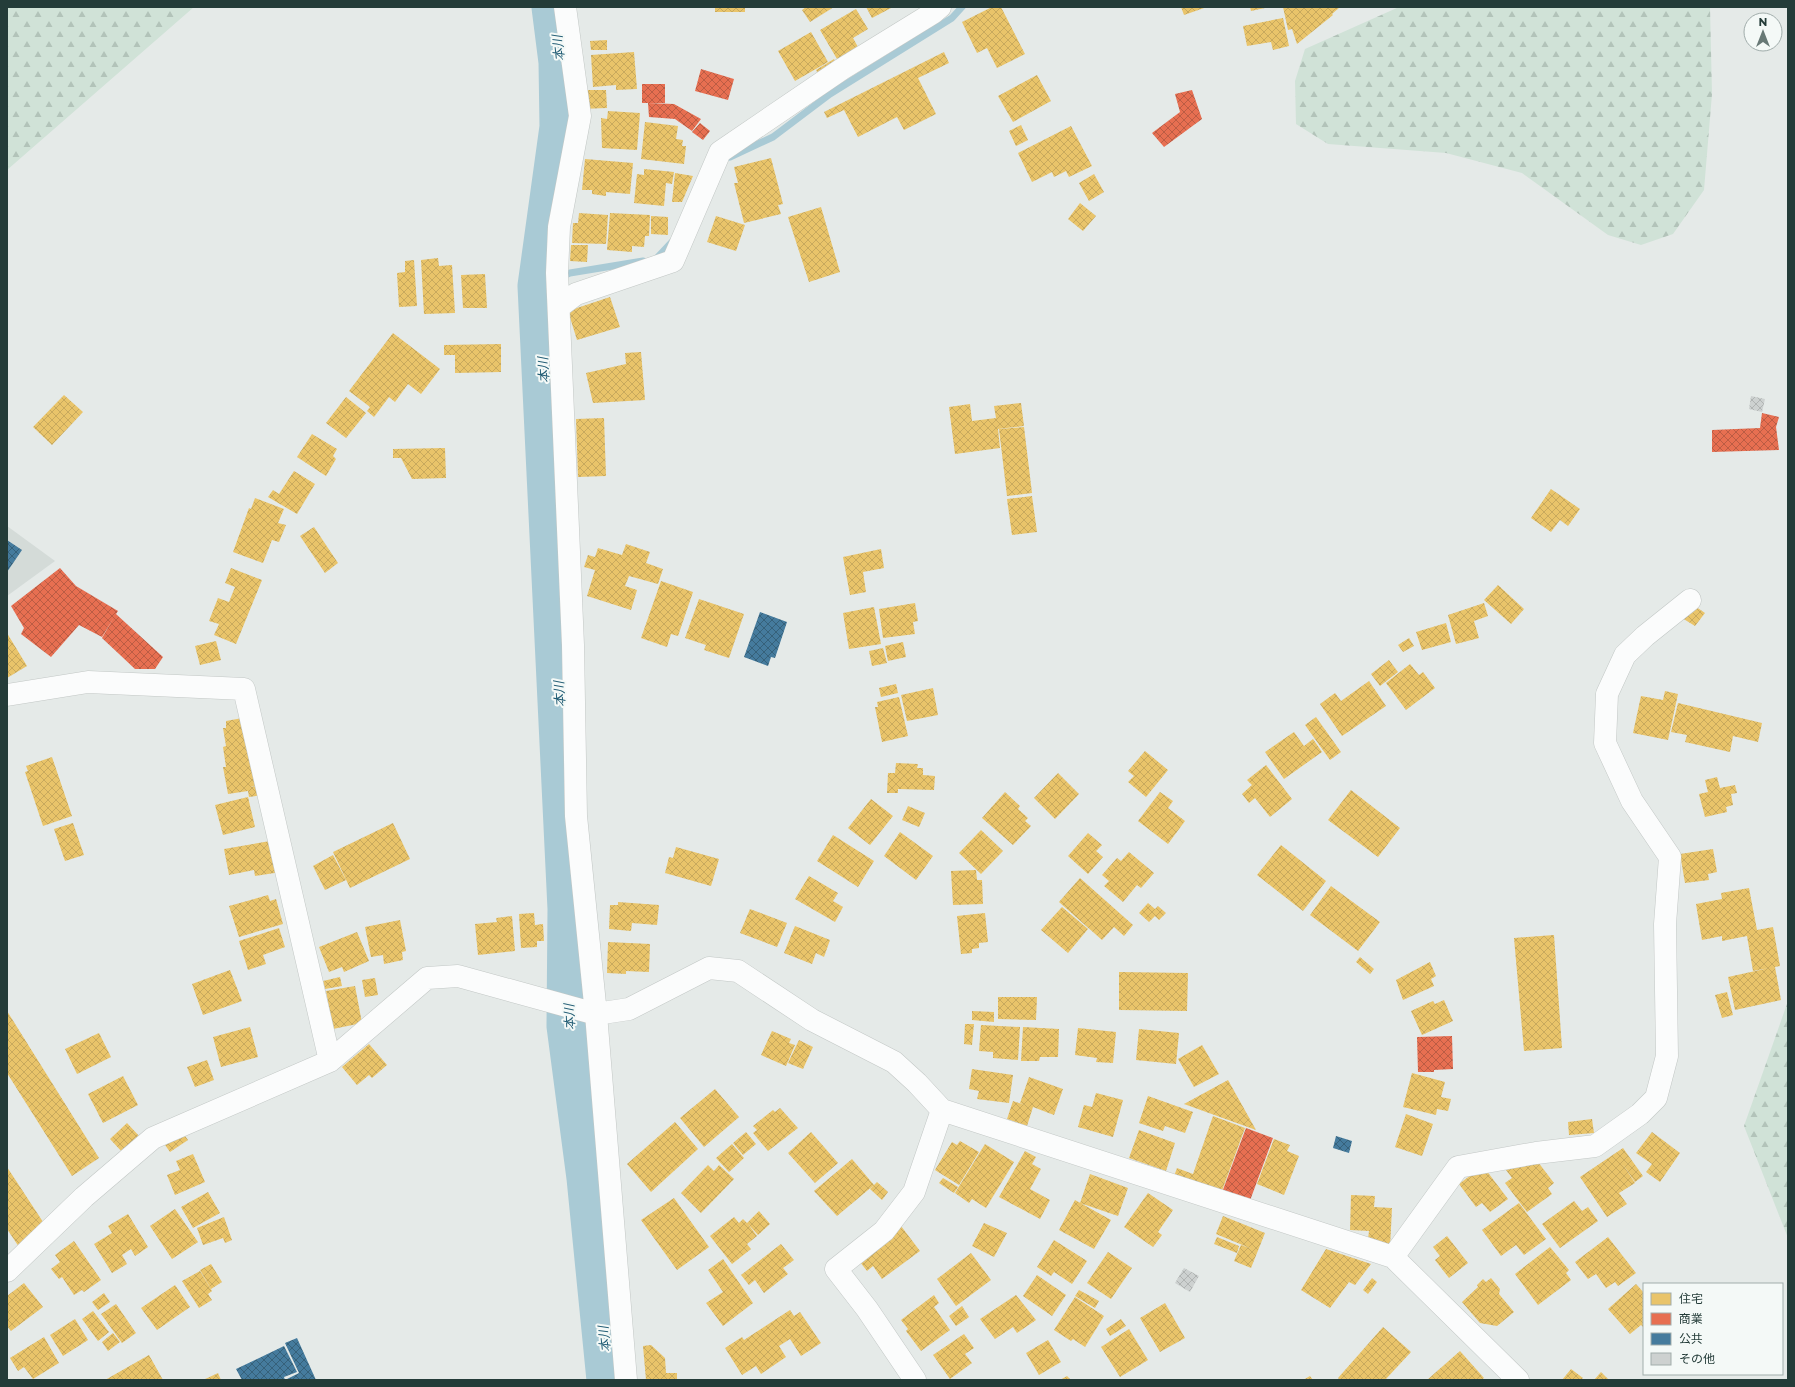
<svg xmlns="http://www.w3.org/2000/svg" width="1795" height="1387" font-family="Montserrat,'Noto Sans JP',sans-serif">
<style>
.built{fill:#d4dbd8}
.forest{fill:url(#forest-firs)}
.homes{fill:url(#homes-cross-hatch)}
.shops{fill:url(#shops-cross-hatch)}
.public{fill:url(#public-cross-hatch)}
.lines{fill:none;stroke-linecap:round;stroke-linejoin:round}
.stream{stroke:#a9cad5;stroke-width:7}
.river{stroke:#a9cad5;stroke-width:43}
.building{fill:url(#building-cross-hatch)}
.street-casing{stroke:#c2c7c5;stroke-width:23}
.street{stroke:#fbfcfc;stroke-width:22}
.labels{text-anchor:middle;stroke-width:4;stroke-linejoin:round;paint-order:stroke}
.water-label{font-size:13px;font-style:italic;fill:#225d75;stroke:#f4f9f7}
</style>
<defs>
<pattern id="forest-firs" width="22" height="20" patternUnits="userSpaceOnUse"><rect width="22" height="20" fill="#d0e2d7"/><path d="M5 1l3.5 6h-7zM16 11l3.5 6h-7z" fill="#b2c3b9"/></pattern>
<pattern id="homes-cross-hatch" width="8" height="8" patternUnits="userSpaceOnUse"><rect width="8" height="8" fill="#e9c46a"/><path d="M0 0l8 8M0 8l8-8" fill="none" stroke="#c8a95d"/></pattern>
<pattern id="shops-cross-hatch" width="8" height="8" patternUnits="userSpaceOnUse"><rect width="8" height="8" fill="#e76f51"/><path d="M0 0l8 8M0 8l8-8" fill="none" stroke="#bb5c44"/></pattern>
<pattern id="public-cross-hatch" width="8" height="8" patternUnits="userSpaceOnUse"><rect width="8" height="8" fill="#457b9d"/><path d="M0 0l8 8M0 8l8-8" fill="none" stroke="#36617a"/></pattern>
<pattern id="building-cross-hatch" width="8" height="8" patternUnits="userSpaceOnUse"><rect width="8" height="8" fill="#cdd1d0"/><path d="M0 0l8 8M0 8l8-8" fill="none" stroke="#b0b4b3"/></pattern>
</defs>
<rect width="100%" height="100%" fill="#e5eae8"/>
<path class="built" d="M7 526 55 561 7 596Z"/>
<path class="forest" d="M7 7H194L7 170Z
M1399 7H1710L1712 94 1704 190 1673 234 1641 245 1608 235 1522 173 1446 153 1328 144 1296 124 1295 81 1305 49Z
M1788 1001V1238L1744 1126Z"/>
<path class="homes" d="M715 7H745V12H715Z
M806 7H834L810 22 802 10Z
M866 7H893L872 18Z
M992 7H1001L1025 54 997 68 987 48 977 53 962 22Z
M1181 7H1207L1184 15Z
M1250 7H1265V8L1251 11Z
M1283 7H1340L1332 14 1333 15 1297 44 1292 29 1288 30Z
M856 9 868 29 853 38 858 47 837 59 820 30Z
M1283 18 1289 46 1273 50 1271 42 1247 46 1243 26Z
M811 32 828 62 795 81 778 51Z
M607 40V50H591L590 41Z
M634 52 637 89 616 90V85L593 87 591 55Z
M944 52 949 63 918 78 936 114 904 130 897 117 858 137 844 110 827 118 824 112Z
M834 59 838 66 820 77 816 70Z
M1037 75 1051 101 1013 122 998 96Z
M580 90H606L607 108 581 109Z
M608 111 640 113 637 150 602 148 601 118 607 119Z
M645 122 678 126 676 139 683 140 682 146H686L684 164 641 159Z
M1021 125 1028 140 1016 146 1009 131Z
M1071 126 1092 166 1069 177 1066 171 1054 177 1052 172 1032 182 1018 153Z
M771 158 783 204 778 205 781 214 744 223 734 183H738L734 167Z
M585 159 633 163 630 194 606 192V196L592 194V190H582Z
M644 169 674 172 672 184 666 183 664 206 634 203 637 174 644 175Z
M675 173 693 176 682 202H672Z
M1094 174 1104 192 1089 201 1079 183Z
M1080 203 1096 216 1083 231 1068 219Z
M821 207 840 272 809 282 788 217Z
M579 213 608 215 606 244 572 243 573 223H578Z
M610 213 650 215 649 236H645L644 247 632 246V252L607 250Z
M651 216 668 217V235L651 234Z
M716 216 745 225 736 251 707 242Z
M571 245H588L587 262 570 261Z
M438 258 439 266 452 265 455 313 424 314 421 260Z
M414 260 417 306 399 307 397 273 405 272V261Z
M485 274 487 308H463L461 275Z
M610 297 620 327 577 340 568 311Z
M393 333 440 369 421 394 408 384 395 402 389 397 374 417 367 411 370 407 349 391Z
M501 344V372L455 373V355H444V345Z
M641 352 645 400 593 403 586 373 626 364 625 353Z
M64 395 83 412 52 445 33 427Z
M346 397 366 413 346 438 326 423Z
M1021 403 1024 426 998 429 1000 448 955 454 949 407 970 404 972 421 996 418 994 406Z
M604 418 606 476 578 477 576 419Z
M1024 427 1032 493 1007 496 999 429Z
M312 434 337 449 333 456 336 459 326 476 297 457Z
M445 448 446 478 412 479 401 458H393V449Z
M294 471 315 484 297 514 268 497 273 490 279 494Z
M1551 489 1580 509 1568 526 1560 520 1551 532 1531 518Z
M1032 496 1037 532 1012 535 1007 499Z
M255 498 284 509 278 523 286 525 279 542 272 540 263 563 233 552 249 508 251 509Z
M314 527 338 563 325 573 300 536Z
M626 544 650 552 646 563 663 569 658 584 629 576 625 586 637 590 631 610 587 596 595 570 584 567 588 555 595 557 598 548 622 555Z
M881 549 884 568 863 572 866 592 850 595 843 557Z
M231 568 262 580 236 644 214 635 219 624 209 621 218 598 229 602 235 587 225 583Z
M661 581 693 592 678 636 671 634 667 647 641 638Z
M1498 585 1524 609 1511 624 1484 600Z
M699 599 744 614 729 658 704 650 706 645 685 638Z
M915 603 918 621 913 622 915 634 883 638 879 609Z
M1484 603 1488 616 1474 621 1479 638 1456 644 1448 615Z
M1692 604 1705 613 1695 626 1682 618Z
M874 607 881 644 849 649 843 613Z
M1446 623 1451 642 1422 650 1416 632Z
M7 633 27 666 7 678Z
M1409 638 1414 646 1403 652 1398 645Z
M216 641 221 660 200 665 195 646Z
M903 642 906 657 888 661 885 646Z
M883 648 887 663 872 666 869 651Z
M1389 660 1398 672 1380 686 1371 674Z
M1410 664 1419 675 1423 672 1435 688 1406 710 1386 683Z
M1369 681 1386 706 1342 736 1320 704 1335 693 1341 701Z
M896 684 898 693 881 697 879 688Z
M933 688 938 715 907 721 901 695Z
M1665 691 1678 694 1668 740 1633 733 1641 696 1663 700Z
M899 697 908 736 882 742 875 707H878L877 702Z
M1678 703 1762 723 1758 742 1733 736 1730 752 1685 742 1687 735 1671 732Z
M248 717 260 784 250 787 261 785 263 795 249 797 248 791 228 794 223 767H226L223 747 226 746 223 728H226V721Z
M1316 717 1341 752 1330 760 1305 725Z
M1294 732 1304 746 1313 739 1322 752 1284 779 1265 752Z
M1145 751 1168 770 1146 797 1128 782 1134 776 1128 771Z
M52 757 72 816 43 826 25 772 28 771 26 766Z
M896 763 918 764 917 768H923V775L935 776 934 790 898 789V793H887L888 773H895Z
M1266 765 1292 799 1270 817 1255 798 1249 803 1242 794 1252 785 1247 780Z
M1058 773 1079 794 1055 819 1034 798Z
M1717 777 1720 788 1735 785 1737 793 1731 794 1733 805 1726 807 1727 812 1705 817 1699 794 1708 792 1705 780Z
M1351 790 1400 828 1378 857 1328 820Z
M1005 792 1020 806 1018 809 1028 818 1025 821 1031 826 1013 845 982 818Z
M1160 792 1173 801 1168 808 1185 821 1168 844 1138 821Z
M248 797 255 827 223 835 215 805Z
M871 799 893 816 870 845 848 828Z
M908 806 925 813 919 827 902 820Z
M73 823 84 855 65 861 54 829Z
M393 823 410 859 350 888 333 852Z
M981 830 1003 851 981 874 959 853Z
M900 832 933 856 916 880 884 856Z
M1088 833 1102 845 1096 851 1103 857 1088 874 1068 856Z
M833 835 874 861 858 887 817 861Z
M276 840 281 872 255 876 254 870 229 875 224 849Z
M1281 845 1326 881 1303 911 1257 875Z
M676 847 719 859 711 886 665 873 669 857 673 858Z
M1713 849 1717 872 1708 874 1709 880 1685 883 1680 854Z
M1129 852 1154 873 1141 888 1137 885 1123 902 1104 886 1109 881 1102 875 1117 858 1121 861Z
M333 855 346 880 325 890 313 866Z
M976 870 977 880H982L983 904 953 905 951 871Z
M809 876 838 893 833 901 843 907 835 922 795 899Z
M1080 878 1133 925 1124 936 1114 927 1102 940 1059 902Z
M1331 886 1380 922 1358 951 1310 915Z
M1749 888 1757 930 1773 927 1780 966 1775 967 1781 1000 1735 1010 1728 977 1769 968 1753 971 1747 936 1722 941V936L1702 940 1696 904 1722 899 1721 893Z
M268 895 270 901 276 899 283 924 239 937 229 906Z
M618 902 659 905 657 925 632 923 631 931 609 929 610 905H618Z
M1148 903 1155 909 1158 906 1166 913 1159 920 1155 916 1149 922 1139 913Z
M1062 907 1088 929 1068 953 1041 930Z
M750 909 787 923 777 947 740 933Z
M534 913 535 925 543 924 544 941H537V947L521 948 519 914Z
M985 913 988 942 979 943V948L972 949V953L961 954 957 916Z
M512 916 515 951 478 955 475 924 497 922 496 918Z
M400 920 406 951 402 952 403 960 384 964 383 955 371 957 365 927Z
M795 926 830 940 824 957 816 953 812 964 784 953Z
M279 928 285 947 263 955 266 964 248 970 239 941Z
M357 932 369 961 344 972 342 967 329 972 319 947Z
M1554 935 1562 1048 1524 1051 1514 938Z
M608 942 650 944 649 972 626 971V974L607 973Z
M1360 957 1374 969 1370 974 1356 962Z
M1430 962 1436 976 1431 979 1434 986 1403 1000 1396 980Z
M230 970 242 1001 203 1015 192 984Z
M1119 972 1188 973 1187 1011 1119 1010Z
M340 977 342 986 325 989 323 981Z
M375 978 378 995 365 997 362 980Z
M355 986 362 1023 333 1029 326 991Z
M1727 992 1733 1015 1722 1018 1715 995Z
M998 997H1037L1036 1020 998 1019Z
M1444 1000 1453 1021 1422 1035 1411 1011 1433 1001 1435 1004Z
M7 1011 99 1158 72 1176 7 1073Z
M972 1011 994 1012V1022L972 1020Z
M965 1024H974L972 1045 964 1044Z
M981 1025 1020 1027 1018 1060 993 1058V1052L979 1051Z
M250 1027 258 1057 221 1067 213 1037Z
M1023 1027 1059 1029 1058 1057H1040L1039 1061H1021Z
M1078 1028 1116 1032 1113 1063 1096 1062 1097 1058 1075 1055Z
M1139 1029 1179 1033 1176 1064 1136 1060Z
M772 1031 791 1039 789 1043 795 1045 786 1066 761 1055Z
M99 1033 111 1057 77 1074 65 1049Z
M799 1040 813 1047 803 1069 788 1063Z
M369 1044 387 1065 372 1078 369 1075 357 1085 342 1067Z
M1202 1045 1219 1074 1194 1087 1178 1059Z
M207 1060 214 1080 195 1087 187 1067Z
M972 1069 1013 1075 1009 1103 977 1099 979 1091 969 1089Z
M1412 1073 1445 1082 1441 1097 1451 1099 1448 1111 1437 1109 1436 1115 1403 1107Z
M123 1076 138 1105 103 1123 88 1094Z
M1029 1077 1063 1089 1054 1115 1033 1107 1027 1126 1007 1119 1013 1101 1025 1105 1020 1103Z
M1228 1080 1256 1130 1184 1104Z
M715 1089 739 1117 704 1147 680 1118Z
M1096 1093 1123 1100 1113 1137 1078 1127 1084 1105 1092 1107Z
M1148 1096 1193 1112 1185 1133 1165 1126 1163 1131 1139 1123Z
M780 1108 798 1128 768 1151 753 1133 757 1130 753 1126 773 1110 775 1112Z
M1406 1114 1433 1124 1422 1156 1395 1147Z
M1213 1116 1245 1128 1220 1196 1173 1179 1177 1168 1193 1174Z
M1592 1119 1594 1133 1569 1135 1568 1122Z
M675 1122 698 1149 651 1192 627 1164Z
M127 1123 140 1137 123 1153 110 1139Z
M1139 1130 1175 1143 1166 1171 1129 1158Z
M746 1132 756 1144 743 1155 733 1143Z
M811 1132 838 1163 815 1183 788 1153Z
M1652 1132 1680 1153 1660 1182 1646 1172 1652 1164 1636 1153Z
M183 1133 188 1140 170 1152 165 1145Z
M1274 1139 1290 1145 1287 1151 1299 1156 1284 1195 1257 1184Z
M960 1141 979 1152 959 1185 935 1170 952 1142 957 1145Z
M732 1144 744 1158 729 1172 716 1158Z
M985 1144 1014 1162 986 1208 972 1199 969 1203 955 1193Z
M1623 1148 1643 1176 1635 1182 1622 1163 1635 1183 1619 1193 1627 1204 1607 1217 1580 1177Z
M1025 1151 1036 1157 1032 1164 1041 1169 1030 1189 1050 1200 1040 1219 999 1197Z
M193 1154 205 1182 175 1195 167 1175 180 1170 176 1161Z
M1523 1157 1535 1158 1554 1183 1548 1188 1552 1194 1527 1212 1505 1183 1512 1178 1506 1170Z
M852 1159 874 1185 837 1216 814 1191Z
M708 1165 714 1171 719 1165 734 1179 701 1213 681 1193Z
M1483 1166 1508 1199 1490 1212 1482 1203 1476 1207 1459 1184Z
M7 1167 47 1228 19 1247 7 1229Z
M1090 1174 1128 1188 1118 1216 1080 1203Z
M943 1178 958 1187 954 1193 939 1183Z
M877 1182 888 1192 882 1200 870 1189Z
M208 1192 220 1213 193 1228 181 1207Z
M1148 1193 1173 1210 1158 1232 1162 1235 1153 1247 1124 1227Z
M1351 1195 1375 1196 1374 1207 1392 1208 1390 1248 1377 1247V1240L1368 1239 1369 1231 1350 1230Z
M674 1198 709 1247 677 1270 641 1220Z
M1075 1200 1111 1220 1094 1249 1059 1230Z
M1574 1201 1582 1211 1588 1207 1598 1221 1560 1248 1542 1224Z
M1519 1203 1546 1239 1524 1255 1516 1245 1501 1256 1482 1230Z
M175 1209 198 1242 172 1259 150 1226Z
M759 1211 770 1224 758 1235 748 1224 757 1236 747 1244 751 1249 732 1264 710 1236 734 1217 739 1223 743 1219 747 1223Z
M128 1214 148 1247 135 1256 131 1249 122 1255 127 1264 112 1273 94 1244 112 1233 108 1226Z
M1223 1216 1265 1233 1251 1268 1234 1261 1241 1245 1252 1249 1216 1234Z
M224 1217 232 1240 225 1243 223 1238 203 1245 197 1228Z
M984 1223 1007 1233 994 1257 972 1246Z
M901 1226 920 1251 882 1279 873 1266 867 1271 857 1258Z
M1447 1236 1468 1263 1449 1278 1435 1260 1440 1256 1433 1247Z
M1217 1237 1239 1246 1237 1253 1214 1244Z
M1608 1237 1636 1273 1618 1286 1615 1282 1606 1288 1596 1274 1588 1279 1575 1262Z
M1054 1240 1087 1261 1072 1284 1054 1272 1051 1276 1037 1267Z
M74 1241 101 1280 84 1292 82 1290 74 1295 62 1277 59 1279 51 1269 60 1262 55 1255Z
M781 1244 794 1260 783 1268 788 1274 764 1293 755 1280 749 1285 741 1275Z
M1550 1247 1569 1270 1566 1273 1571 1280 1538 1305 1515 1274Z
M1326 1249 1371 1264 1355 1285 1349 1282 1330 1308 1301 1290Z
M1108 1252 1132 1268 1111 1299 1087 1283Z
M971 1253 991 1280 956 1306 937 1279Z
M723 1259 753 1303 723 1326 706 1303 723 1292 708 1270Z
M211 1264 222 1282 211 1289 200 1270Z
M200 1271 212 1291 208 1294 212 1300 199 1308 182 1281Z
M1037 1275 1066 1295 1052 1316 1023 1296Z
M1372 1278 1377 1282 1368 1294 1363 1290Z
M1491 1278 1500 1289 1499 1294 1514 1312 1497 1326 1480 1323 1462 1302 1478 1287 1477 1285 1483 1279 1486 1282Z
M24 1283 43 1307 11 1331 7 1326V1296Z
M1636 1284 1644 1293V1328L1641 1325 1630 1334 1608 1309Z
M175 1285 190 1307 157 1330 141 1308Z
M1079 1290 1099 1301 1095 1308 1075 1296Z
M104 1293 110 1302 98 1310 92 1302Z
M934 1295 939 1303 934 1307 950 1330 921 1351 906 1331 908 1329 901 1320Z
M1016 1295 1036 1320 1017 1333 1013 1327 995 1339 980 1319Z
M1075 1297 1104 1316 1085 1347 1073 1339 1071 1341 1054 1330Z
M1165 1303 1185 1338 1160 1352 1140 1318Z
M116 1304 136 1333 122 1343 101 1314Z
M962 1306 969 1317 956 1326 949 1316Z
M790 1310 794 1316 800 1312 821 1343 801 1356 790 1339 779 1346 786 1357 761 1374 756 1366 742 1375 725 1348 742 1337 744 1340Z
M93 1311 109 1332 98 1341 82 1319Z
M75 1319 88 1340 63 1356 50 1335Z
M1121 1319 1126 1326 1110 1336 1106 1329Z
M1383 1327 1411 1352 1385 1380H1340L1338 1378Z
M1129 1329 1148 1360 1120 1377 1101 1347Z
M113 1333 120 1342 108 1351 102 1342Z
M964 1334 974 1348 965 1354 972 1363 950 1379 933 1355Z
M44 1337 59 1363 33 1379 24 1367 18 1371 10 1358Z
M1048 1340 1061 1362 1039 1375 1026 1353Z
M651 1345 665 1358 666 1373H677V1380H646L643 1346Z
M1460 1351 1484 1378 1481 1380H1427Z
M149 1355 163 1380H105Z
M1571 1369 1583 1378 1581 1380H1562Z
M1601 1372 1609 1380H1594Z
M218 1373 221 1380H203Z
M1067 1376 1071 1380H1060Z
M1310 1376 1313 1380H1303Z"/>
<path class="shops" d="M701 69 734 79 728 100 695 91Z
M642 84H665V103H642Z
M1192 90 1202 119 1164 147 1152 133 1180 112 1175 94Z
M648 103 674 104 701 119 692 131 675 119 649 117Z
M700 123 710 131 703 140 692 132Z
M1762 413 1779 417 1776 427 1779 450 1712 452V430L1760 428Z
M60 568 76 586 118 611 116 614 163 657 155 669H135L102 638 114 617 102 637 79 625 51 657 21 634 24 628 11 606Z
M1452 1036 1453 1069 1434 1070V1072H1418L1417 1037Z
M1246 1128 1273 1138 1248 1206 1221 1195Z"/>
<path class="public" d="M7 540 22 550 7 572Z
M760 612 787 622 775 658 771 657 768 666 744 657Z
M1336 1136 1352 1141 1349 1153 1333 1148Z
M297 1338 316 1380H287V1379L299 1373 285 1343Z
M284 1346 297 1372 284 1377 285 1380H242L236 1369Z"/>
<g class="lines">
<path class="stream" d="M730 157 773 137 830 94 952 18 962 7
M656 259 673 241
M539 286 570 273 643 261"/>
<path class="river" d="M553 7 560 62 561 127 539 286 569 909 568 1026 588 1178 608 1380"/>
</g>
<path class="building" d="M1751 396 1765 399 1762 412 1749 409Z
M1184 1268 1199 1276 1190 1292 1175 1283Z"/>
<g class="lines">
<defs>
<path id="street" d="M565 7 580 116 559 227 557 273 573 645 576 816 596 1014 626 1380
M559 307 576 294 673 261 720 152 842 69 933 13 940 7
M7 695 88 682 244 689 330 1061
M1393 1257 1458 1167 1536 1153 1595 1146 1640 1114 1656 1098 1667 1056 1665 924 1670 857 1632 801 1605 743 1607 694 1625 655 1645 636 1690 600
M7 1271 84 1197 153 1138 330 1061 427 978 458 976 596 1014 629 1009 709 968 738 971 812 1020 894 1062 917 1083 942 1110 1393 1257 1518 1380
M915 1380 867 1309 836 1269 884 1231 914 1192 942 1110"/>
</defs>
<use href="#street" class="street-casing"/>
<use href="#street" class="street"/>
</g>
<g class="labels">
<g class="water-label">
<text transform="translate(558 48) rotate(-96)" y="5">本川</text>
<text transform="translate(543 370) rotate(-93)" y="5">本川</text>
<text transform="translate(559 694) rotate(-93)" y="5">本川</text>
<text transform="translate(569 1017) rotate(-92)" y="5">本川</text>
<text transform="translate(604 1339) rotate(-96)" y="5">本川</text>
</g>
</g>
<rect width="1795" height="1387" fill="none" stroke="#243c39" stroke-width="16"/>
<rect x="1643" y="1283" width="140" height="92" fill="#f4f9f7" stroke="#a1adab"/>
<rect x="1651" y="1293" width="20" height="12" fill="#e9c46a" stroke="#a1adab"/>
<text x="1679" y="1303" font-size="12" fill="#243c39">住宅</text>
<rect x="1651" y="1313" width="20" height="12" fill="#e76f51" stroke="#a1adab"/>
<text x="1679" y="1323" font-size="12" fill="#243c39">商業</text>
<rect x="1651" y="1333" width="20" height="12" fill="#457b9d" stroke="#a1adab"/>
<text x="1679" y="1343" font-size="12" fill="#243c39">公共</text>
<rect x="1651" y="1353" width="20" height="12" fill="#cdd1d0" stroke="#a1adab"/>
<text x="1679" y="1363" font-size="12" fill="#243c39">その他</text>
<g transform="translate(1763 32)"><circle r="19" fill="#f4f9f7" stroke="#a1adab"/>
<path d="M0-3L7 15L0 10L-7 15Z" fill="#687976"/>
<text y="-6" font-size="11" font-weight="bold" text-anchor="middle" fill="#243c39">N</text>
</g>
</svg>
